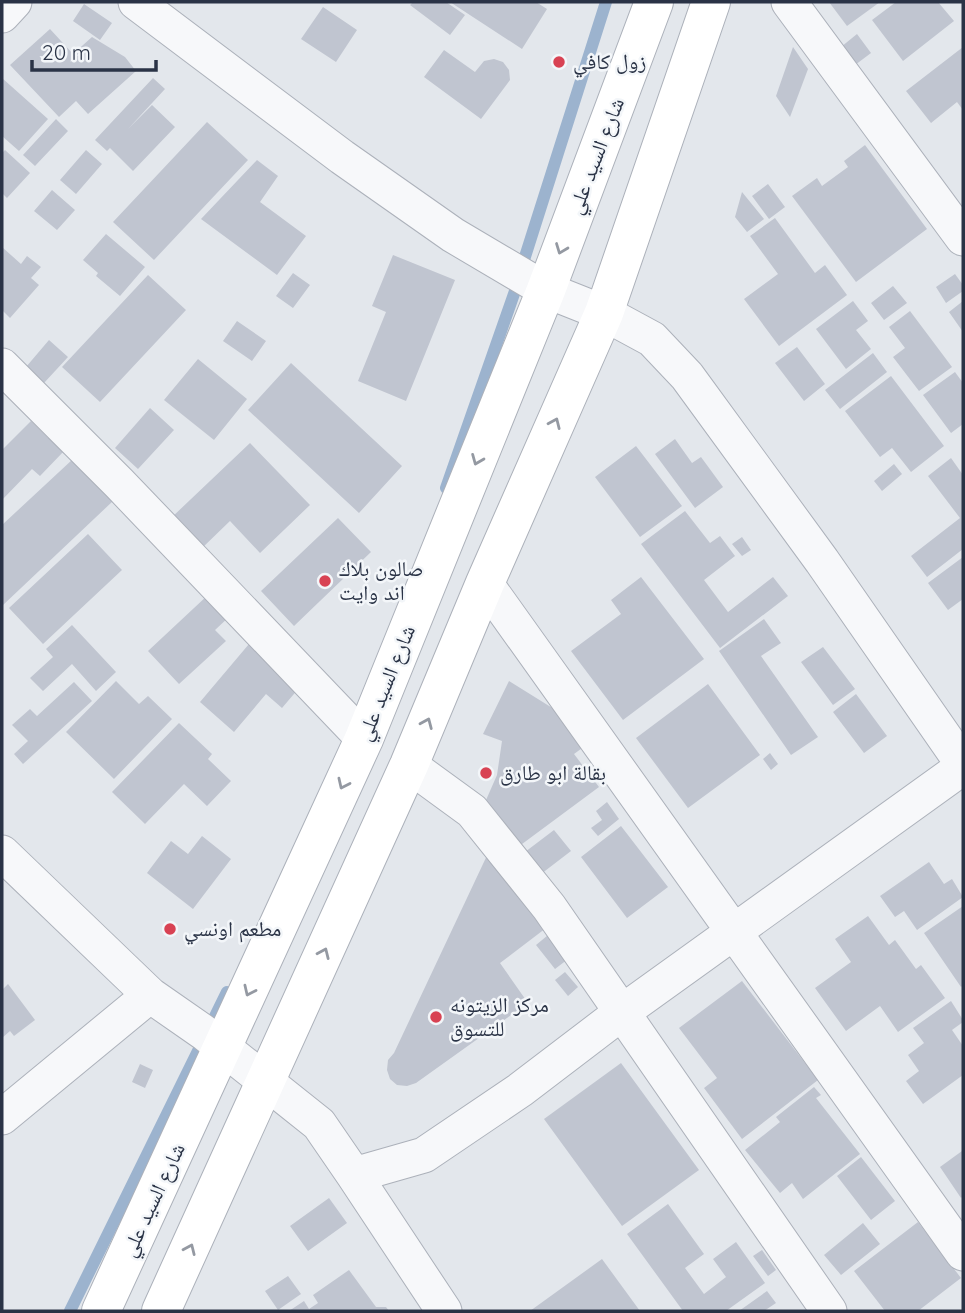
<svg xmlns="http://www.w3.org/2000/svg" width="965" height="1313" font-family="Quicksand,'Noto Naskh Arabic',sans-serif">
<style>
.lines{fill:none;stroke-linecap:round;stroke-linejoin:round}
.stream{stroke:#9cb3ce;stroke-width:12}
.building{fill:#c0c5d0}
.street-casing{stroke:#acb1ba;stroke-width:37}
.secondary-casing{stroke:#acb1ba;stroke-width:40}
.street{stroke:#f7f8fa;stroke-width:35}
.secondary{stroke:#fff;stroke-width:38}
.oneway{stroke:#9499a2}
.poi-dot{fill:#d84253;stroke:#f3f6f9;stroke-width:2.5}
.labels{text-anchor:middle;stroke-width:5;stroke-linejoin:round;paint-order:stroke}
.poi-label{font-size:21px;fill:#2a3346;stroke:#f3f6f9;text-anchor:start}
.street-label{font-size:21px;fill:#2a3346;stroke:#f3f6f9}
</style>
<rect width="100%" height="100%" fill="#e3e7ec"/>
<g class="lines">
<path class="stream" d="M524 260 606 2
M446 488 515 291
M70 1311 227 992"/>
</g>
<path class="building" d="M413 2H446L465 15 450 35 410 5Z
M450 2H536L547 9 522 49Z
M829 2H880L847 26Z
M896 2H938L954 21 903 61 872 20Z
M84 4 112 23 100 40 73 21Z
M323 7 357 30 336 62 301 39Z
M50 29 73 54 92 37 125 57 136 71 88 114 76 101 59 117 10 65Z
M857 34 871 53 855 65 841 47Z
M793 47 808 69 790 117 776 96Z
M963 47V110L957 102 931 123 906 91Z
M444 50 475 72 484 61 494 59 503 62 509 70 510 80 481 119 424 77Z
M2 78 48 119 19 151 2 136Z
M153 78 165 89 128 129 152 105 175 127 133 171 110 148 107 151 95 140Z
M56 119 68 131 35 166 23 155Z
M207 122 248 160 154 260 113 222Z
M865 145 927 229 856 282 792 196 817 178 822 186 848 167 844 161Z
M5 150 30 173 7 198 2 193V153Z
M86 150 102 164 76 194 60 180Z
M257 160 278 176 260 202 306 236 277 275 201 219Z
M768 184 785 207 769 219 752 196Z
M52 190 75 210 57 230 34 211Z
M742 192 764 219 747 232 735 217Z
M775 218 815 273 825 265 847 295 779 346 744 299 778 274 750 236Z
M106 234 145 267 120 296 96 276 98 273 83 260Z
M2 247 21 264 27 256 41 267 31 278 39 285 10 318 2 310Z
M393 255 455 280 406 401 358 381 386 312 372 306Z
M293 273 310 285 293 308 276 296Z
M955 274 963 285V291L946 303 936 287Z
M148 275 186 310 100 402 62 367Z
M893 286 907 303 884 320 871 303Z
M853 301 868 321 856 330 871 349 846 369 816 329Z
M963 301V332L949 312Z
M910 311 952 367 919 391 893 357 905 348 889 327Z
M237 321 266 341 252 361 223 341Z
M49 340 68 357 44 383 26 367Z
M797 347 825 384 804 401 775 363Z
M873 353 887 372 840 409 825 390Z
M198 359 247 399 214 440 164 400Z
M291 363 402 466 359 513 248 410Z
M955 372 963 383V424L951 433 923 395Z
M891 376 944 446 911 472 892 448 880 457 845 411Z
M150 408 174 430 138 469 115 448Z
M31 421 48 438 50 435 65 450 40 476 32 469 2 500V450Z
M675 439 692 463 701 457 723 487 695 508 655 454Z
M250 443 310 505 260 553 230 521 200 550 170 519Z
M636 446 682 506 640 537 595 477Z
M951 458 963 475V549L927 577 911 556 960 518 928 476Z
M73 459 113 501 2 606V525Z
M894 464 902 474 882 491 874 481Z
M685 511 710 543 720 536 735 556 704 580 728 612 773 577 788 596 720 648 641 544Z
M338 518 371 552 294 626 261 591Z
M88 534 122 570 43 644 9 608Z
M742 537 751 550 742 556 732 544Z
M963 557V599L948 610 928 583Z
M641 577 704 659 623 720 571 651 621 614 611 600Z
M209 594 230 616 215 630 226 641 179 684 148 651Z
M764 619 781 643 761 656 818 737 791 755 719 651Z
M72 625 116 672 96 691 72 664 43 691 30 678 53 657 46 649Z
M249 644 299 688 282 708 266 694 234 732 200 702Z
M823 647 855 689 833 705 801 662Z
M116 681 139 704 148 696 172 719 114 779 66 732Z
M509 681 562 714 585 746 574 754 599 787 518 847 483 807 497 775 502 741 483 734Z
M74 682 92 701 23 764 14 754 28 741 12 725 30 709 37 716Z
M708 684 760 755 688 808 636 738Z
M856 694 887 736 864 753 833 712Z
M179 723 212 754 208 759 231 781 207 806 184 784 145 824 112 792Z
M770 753 778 764 771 770 763 759Z
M607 802 619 819 598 836 591 828 602 820 596 811Z
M621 826 668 887 627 918 581 857Z
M554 830 571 851 541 874 525 852Z
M202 836 231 859 193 909 147 873 171 841 188 854Z
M491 847 550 925 500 963 528 1003 416 1083 407 1086 397 1085 390 1079 387 1070 388 1060 394 1053Z
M929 862 944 884 952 879 963 897 917 930 904 911 895 917 880 896Z
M963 906V985L961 987 924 933Z
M868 916 889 945 895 940 916 969 921 965 945 998 898 1032 880 1006 846 1031 815 988 851 962 835 939Z
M553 931 572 956 555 969 536 945Z
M565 972 578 987 568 996 555 980Z
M742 981 818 1080 742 1139 704 1088 717 1078 679 1028Z
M8 984 35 1020 14 1036 10 1031 2 1038V990Z
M951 1001 963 1020V1022L952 1030 963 1046V1075L923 1104 906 1081 919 1071 908 1055 924 1043 913 1028Z
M621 1063 699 1170 622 1226 544 1119Z
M140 1064 153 1070 145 1088 132 1082Z
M814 1087 821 1095 816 1098 860 1154 803 1199 792 1183 780 1193 745 1150 780 1122 776 1117Z
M962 1151 963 1196 961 1198 940 1167Z
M861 1157 895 1201 871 1220 837 1176Z
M329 1198 347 1223 308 1251 290 1226Z
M668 1204 704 1254 685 1268 704 1294 726 1277 713 1259 736 1242 765 1283 726 1311H683L627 1234Z
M918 1222 961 1278 918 1311H885L854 1271Z
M863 1223 880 1244 841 1275 824 1255Z
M762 1250 776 1270 768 1276 753 1256Z
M602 1259 640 1311H530Z
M349 1270 376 1307H386L389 1311H289L304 1301 309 1309 318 1303 313 1295Z
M288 1276 301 1294 278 1310 265 1291Z
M767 1291 776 1303 764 1311H739Z"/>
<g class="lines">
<defs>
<path id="street" d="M136 2 342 157 453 235 546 290 604 313 652 339 687 376 822 561 963 764
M789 2 963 238
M2 15 14 2
M2 366 119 483 364 739
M485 583 963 1253
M409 765 472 811 549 907 829 1311
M2 853 150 995 206 1034 319 1124 354 1175 424 1155 520 1090 621 1013 963 767
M2 1117 150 995
M354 1175 444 1311"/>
<path id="secondary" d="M101 1311 364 739 546 290 654 2
M161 1311 409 765 485 583 604 313 711 2"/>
</defs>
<use href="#street" class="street-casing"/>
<use href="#secondary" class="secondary-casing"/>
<use href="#street" class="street"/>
<use href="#secondary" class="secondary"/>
</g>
<defs><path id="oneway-chevron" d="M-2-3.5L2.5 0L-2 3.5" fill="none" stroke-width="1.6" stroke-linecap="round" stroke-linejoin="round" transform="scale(1.75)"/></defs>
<g class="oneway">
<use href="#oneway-chevron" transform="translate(561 249) rotate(111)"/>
<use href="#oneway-chevron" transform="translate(555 423) rotate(-66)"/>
<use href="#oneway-chevron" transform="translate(477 460) rotate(112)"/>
<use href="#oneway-chevron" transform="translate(427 723) rotate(-67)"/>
<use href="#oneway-chevron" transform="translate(343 784) rotate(115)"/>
<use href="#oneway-chevron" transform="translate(324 953) rotate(-66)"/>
<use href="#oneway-chevron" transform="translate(249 991) rotate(115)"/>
<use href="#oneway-chevron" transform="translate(190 1249) rotate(-66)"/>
</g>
<g class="poi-dot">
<circle cx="559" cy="62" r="7"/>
<circle cx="325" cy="581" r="7"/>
<circle cx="486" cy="773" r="7"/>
<circle cx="170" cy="929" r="7"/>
<circle cx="436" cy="1017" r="7"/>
</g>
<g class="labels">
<g class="poi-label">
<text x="573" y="69">زول كافي</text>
<text x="339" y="576">صالون بلاك<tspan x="339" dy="24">اند وايت</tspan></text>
<text x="500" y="780">بقالة ابو طارق</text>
<text x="184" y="936">مطعم اونسي</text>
<text x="450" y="1012">مركز الزيتونه<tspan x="450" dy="24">للتسوق</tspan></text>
</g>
<g class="street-label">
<text transform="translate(596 156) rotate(-69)" y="7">شارع السيد علي</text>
<text transform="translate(386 683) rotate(-68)" y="7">شارع السيد علي</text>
<text transform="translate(153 1200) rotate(-65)" y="7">شارع السيد علي</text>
</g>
</g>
<rect width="965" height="1313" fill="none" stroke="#2a3346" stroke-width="7"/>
<path d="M32 60v10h124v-10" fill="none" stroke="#2a3346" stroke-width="3.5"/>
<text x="42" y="60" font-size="21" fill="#2a3346" stroke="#f3f6f9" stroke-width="5" paint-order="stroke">20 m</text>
</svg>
